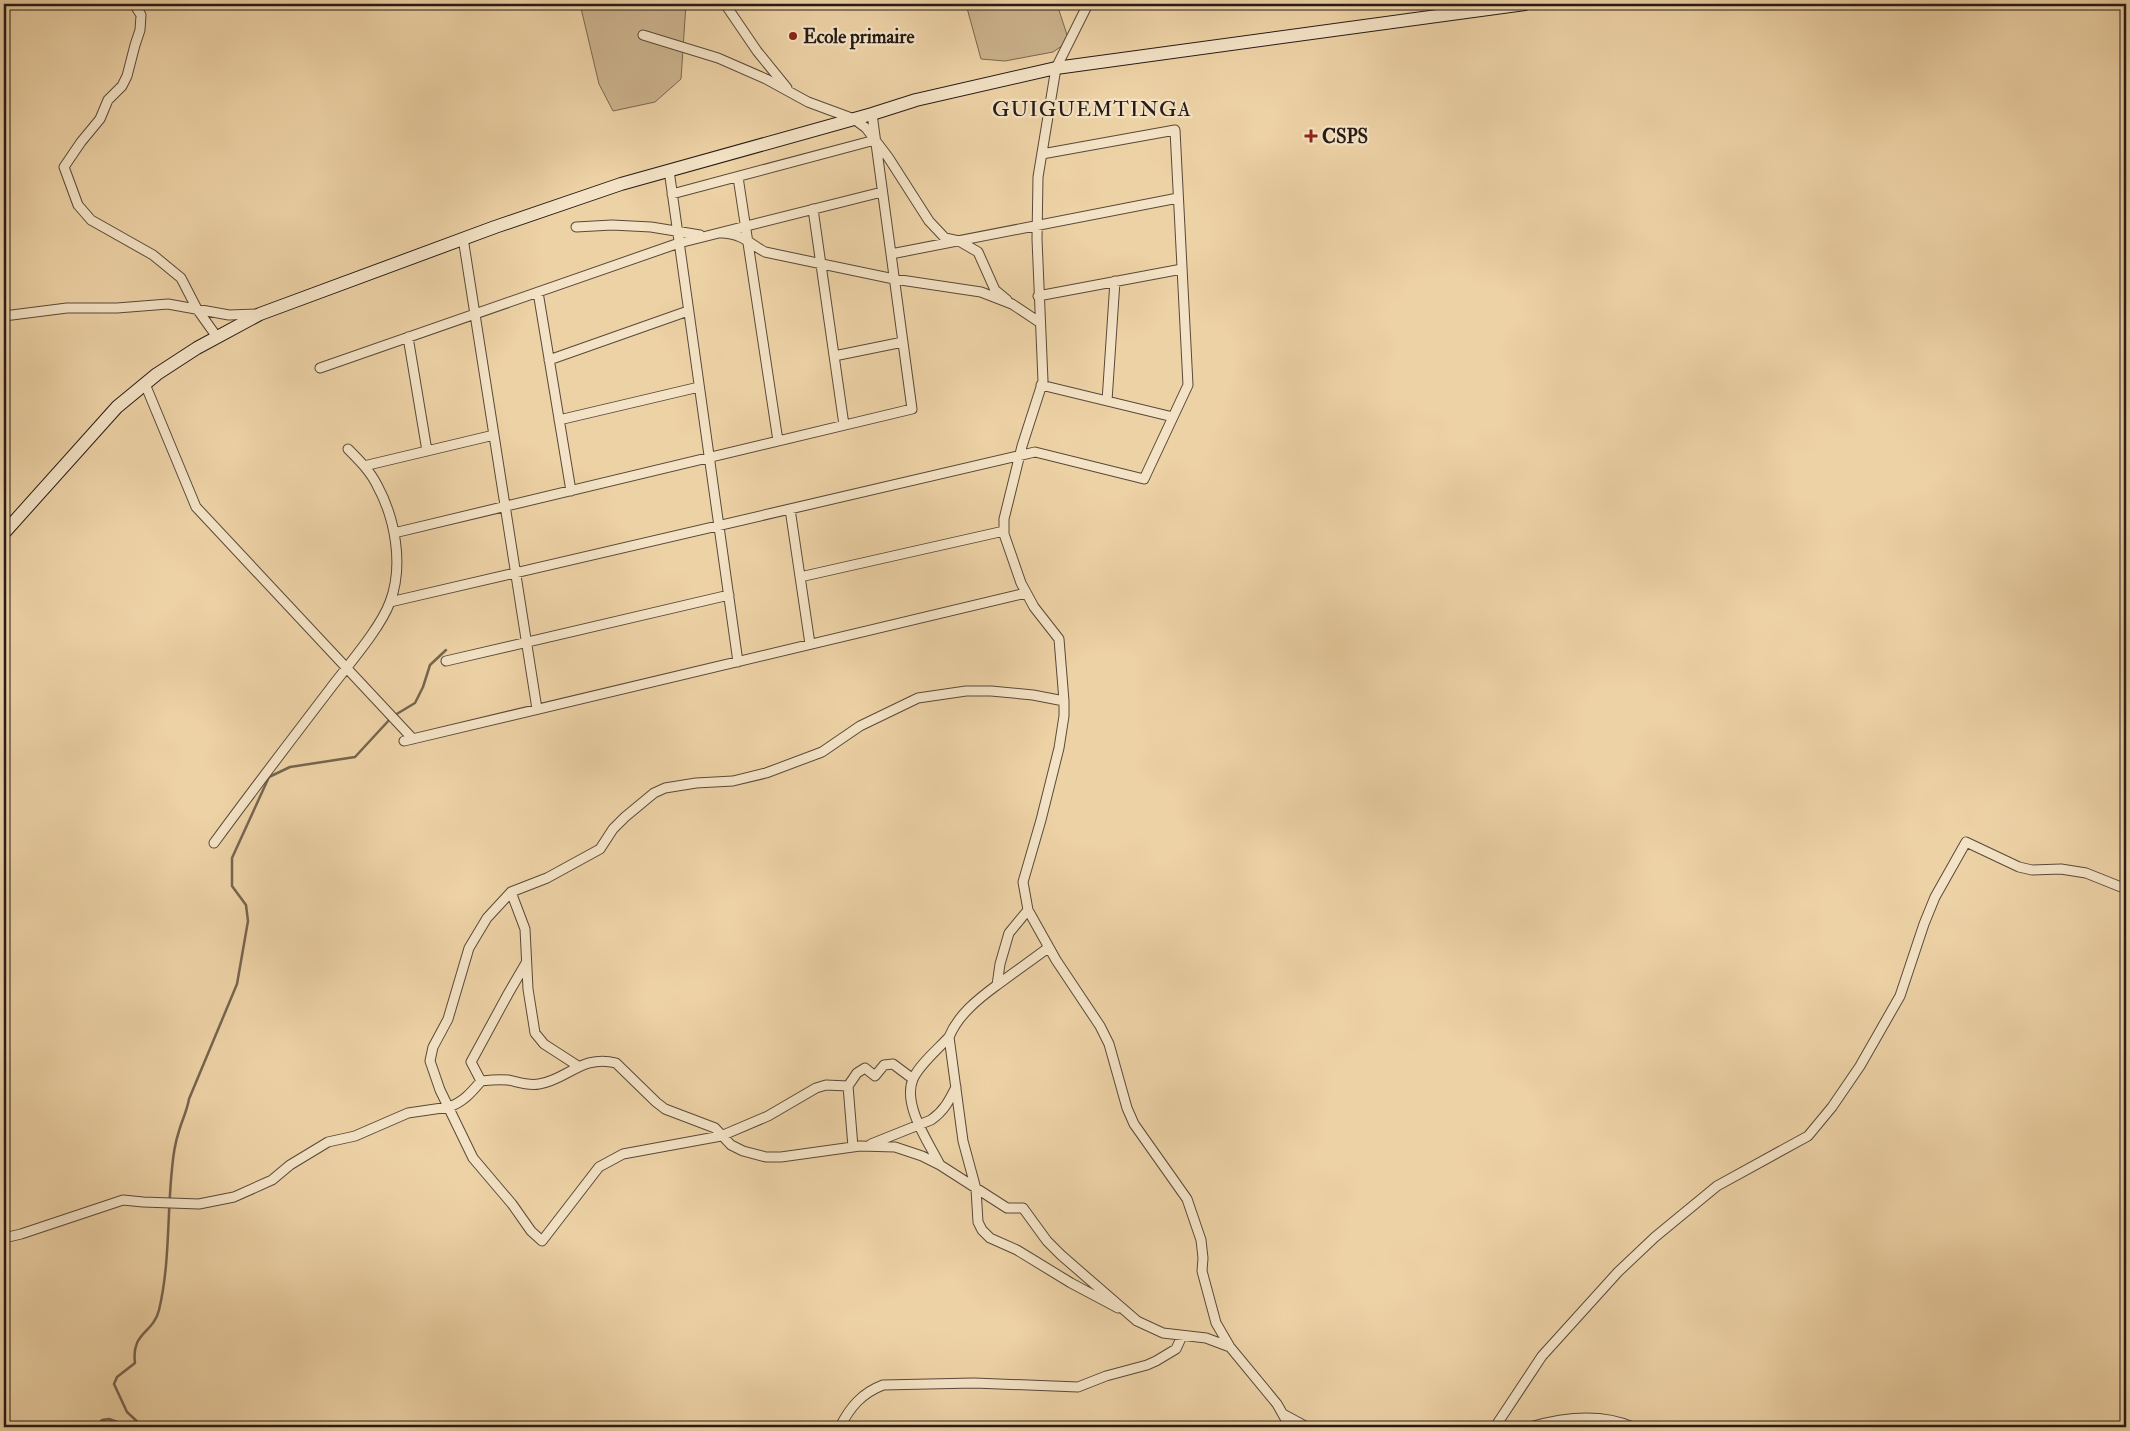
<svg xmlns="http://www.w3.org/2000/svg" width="2130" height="1431" font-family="'IM FELL Double Pica',serif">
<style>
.green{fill:#cbb38d;stroke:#796751}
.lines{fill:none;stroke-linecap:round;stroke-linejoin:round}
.stream{stroke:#76644f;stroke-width:2.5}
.street-casing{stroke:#584939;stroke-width:11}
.secondary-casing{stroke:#271b15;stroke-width:14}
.street{stroke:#f3e2c5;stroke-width:9}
.secondary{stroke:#f3e2c5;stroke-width:12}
.poi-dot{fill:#8f2418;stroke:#f3e2c5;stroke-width:2}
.labels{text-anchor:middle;stroke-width:4.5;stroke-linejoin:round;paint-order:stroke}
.poi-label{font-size:19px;font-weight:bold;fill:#271b15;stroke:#f3e2c5;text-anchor:start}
.quarter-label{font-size:21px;letter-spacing:1px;fill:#271b15;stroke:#f3e2c5}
</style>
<rect width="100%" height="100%" fill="#edd2a6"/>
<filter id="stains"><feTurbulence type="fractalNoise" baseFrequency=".004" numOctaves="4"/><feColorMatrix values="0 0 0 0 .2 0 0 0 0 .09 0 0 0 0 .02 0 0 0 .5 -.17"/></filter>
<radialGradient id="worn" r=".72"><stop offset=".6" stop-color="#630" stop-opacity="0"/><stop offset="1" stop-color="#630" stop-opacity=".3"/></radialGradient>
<path class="green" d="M580 4H686L681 79 655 102 613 111 599 84Z
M997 4H1057L1069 41 1053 52 1005 61 981 59 967 8Z"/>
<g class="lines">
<path class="stream" d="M395 715 415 703 423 687 430 665 446 650
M96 1427 102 1420 109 1419 131 1427
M143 1427 127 1412 114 1384 117 1377 135 1363C131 1332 153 1334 159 1310 170 1264 167 1216 172 1169 173 1157 175 1143 179 1131 182 1120 187 1111 189 1099L237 984 248 921 246 905 232 886V858L269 777 290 767 355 757 391 718"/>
<defs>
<path id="street" d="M134 4 141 15 140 30 135 45 127 76 122 86 108 100 100 119 81 142 64 167 78 205 91 220 153 255 181 278 197 309 217 337
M725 4 757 51 787 88
M1088 4 1056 68 1038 177 1037 239 1043 381 1022 446 1004 519V534L1021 583 1034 607 1059 639 1064 701V716L1059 748 1041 820 1023 882 1028 910 1056 960 1100 1026 1109 1044 1127 1108 1134 1124 1187 1199 1201 1240 1203 1258 1202 1271 1216 1323 1230 1347 1277 1404 1290 1427
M643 35 718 58 766 79 808 102 854 119 866 128 888 157 929 221 945 238 959 241 978 252 995 290 1007 300
M669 170 738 662
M738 177 778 441
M672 194 875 140
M813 209 844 425
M576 227 612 225 651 227 700 235
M723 233C745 235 748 243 765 252L894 279 981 292 1012 304 1039 322
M463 238 537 709
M891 254 1178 198
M538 292 571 491
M1038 296 1182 269
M4 316 67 308H117L168 304 229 315 257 314
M408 337 427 451
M834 356 903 342
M549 360 688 311
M320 368 679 243 882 192
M145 384 196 507 413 739
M1041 385 1173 417
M1107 401 1115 281
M559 420 699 387
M364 466 494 435
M790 509 810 644
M394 533 912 409 872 114
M800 577 1004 531
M390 602 1035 452 1144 479 1188 385 1175 130 1042 154
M446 661 729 595
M404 741 1026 593
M214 843C252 791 291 740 330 689 348 665 380 629 390 602 404 565 395 518 377 485 370 471 359 460 348 449
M511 892 525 929 528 989 535 1033 544 1044 578 1066
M1028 910 1009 933 1000 964 997 985C978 999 958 1015 949 1037L963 1141 976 1189 978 1222 982 1230 990 1238 1017 1250 1071 1283 1118 1308
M997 985 1048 948
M481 1081 471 1062 508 994 526 963
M848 1086 826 1085 816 1088 768 1116 721 1136 623 1154 599 1167 542 1241 531 1231 512 1204 473 1158 440 1090 430 1061 433 1047 448 1019 469 948 487 918 511 892 547 878 600 849 613 829 625 817 654 793 665 788 696 783 733 781 766 773 822 752 860 726 918 698 966 691H991L1033 695 1064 701
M871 1144 931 1120C944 1111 949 1101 956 1087
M853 1147 848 1086 857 1073 865 1068 875 1076 884 1065 893 1064 913 1079
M940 1165C929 1143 902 1105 913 1079 919 1065 938 1049 949 1037
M4 1238 21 1234 123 1200 143 1202 199 1204 234 1197 272 1180 290 1165 328 1142 355 1136 408 1113 449 1107C463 1102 471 1093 481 1081 490 1080 498 1079 508 1080 518 1082 528 1086 539 1084 567 1080 582 1054 616 1063L656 1102 665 1109 715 1128 731 1145 743 1151 766 1157H781L860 1146 895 1147 922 1156 940 1165 1007 1208H1023L1047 1241 1061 1255 1137 1321 1163 1333 1206 1338 1230 1347
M1283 1414 1307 1427
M840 1427C850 1407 862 1393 883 1385L974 1383 1078 1387 1106 1376 1147 1365 1156 1361 1176 1349 1182 1336
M1495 1427 1542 1356 1618 1272 1655 1237 1717 1186 1808 1136 1832 1107 1860 1066 1900 996 1924 924 1935 897 1966 842 2019 867 2032 870 2061 869 2086 873 2126 889
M1530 1427C1564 1417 1601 1413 1633 1427"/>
<path id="secondary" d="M4 533 117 407 157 374 197 348 260 314 495 227 621 184 872 114 916 100 1056 68 1525 4"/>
</defs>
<use href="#street" class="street-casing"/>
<use href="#secondary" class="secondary-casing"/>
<use href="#street" class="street"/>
<use href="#secondary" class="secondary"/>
</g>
<g class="poi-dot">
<circle cx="793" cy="36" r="5"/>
<path d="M1308.5 128.5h5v5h5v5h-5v5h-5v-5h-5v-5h5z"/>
</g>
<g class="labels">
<g class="poi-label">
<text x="803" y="43">Ecole primaire</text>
<text x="1322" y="143">CSPS</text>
</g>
<g class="quarter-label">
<text x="1092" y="116">GUIGUEMTINGA</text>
</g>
</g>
<rect width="2130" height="1431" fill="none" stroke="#edd2a6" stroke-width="20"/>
<rect x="5" y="5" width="2120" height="1421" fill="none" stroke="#271b15" stroke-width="2.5"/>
<rect x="10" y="10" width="2110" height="1411" fill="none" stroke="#271b15"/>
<rect width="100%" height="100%" filter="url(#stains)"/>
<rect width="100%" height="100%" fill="url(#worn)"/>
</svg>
